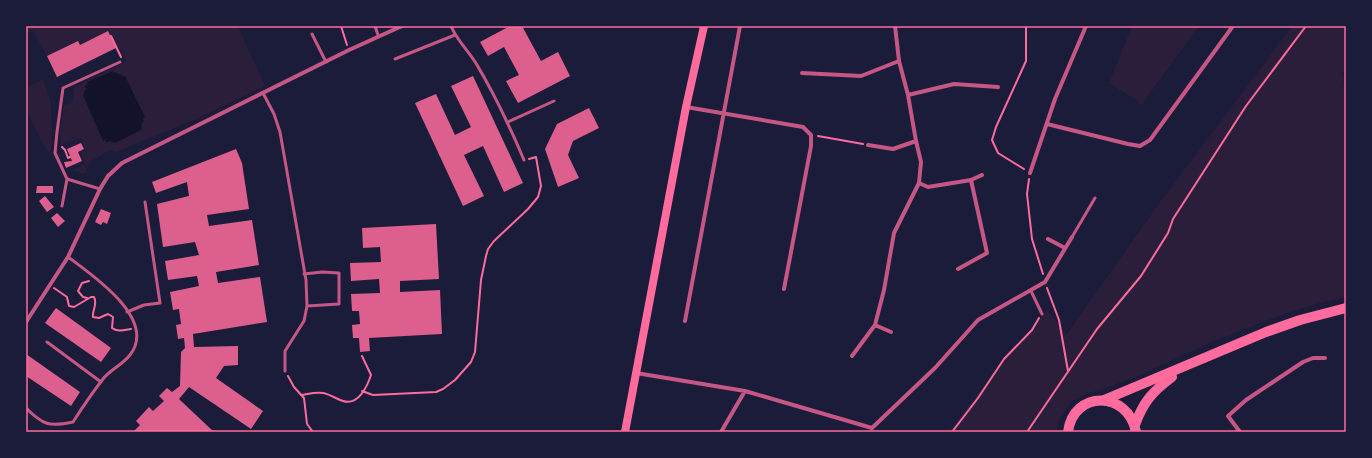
<svg xmlns="http://www.w3.org/2000/svg" width="1372" height="458" font-family="'Noto Sans',sans-serif">
<style>
.green{fill:#2a1e3b}
.water{fill:#12122b}
.building{fill:#dd5f8e}
.lines{fill:none;stroke-linecap:round;stroke-linejoin:round}
.path{stroke:#ff6b9d;stroke-width:2}
.service{stroke:#c65784;stroke-width:3}
.minor{stroke:#c65784;stroke-width:4}
.secondary{stroke:#ff6b9d;stroke-width:8}
.trunk{stroke:#ff6b9d;stroke-width:10}
.neatline{fill:none;stroke:#ff6b9d;stroke-width:1.5}
</style>
<rect width="100%" height="100%" fill="#1b1b3a"/>
<path class="green" d="M26 26H238L265 86 194 120 116 152 110 150 90 162 86 172 83 174 72 170 85 164 81 153 86 150 81 138 61 145 60 128 64 106 73 102 74 87 126 62 119 47 116 48 108 32 80 45 77 41 47 56 33 31 26 34Z
M1132 26H1199L1142 104 1109 83Z
M1292 26H1346V71L1342 72 1346 97V297L1320 303 1287 313 1214 341 1140 375 1102 390 1088 393 1072 401 1058 422 1057 432H949L1004 359 1047 310 1067 334 1160 202Z
M43 79 51 102 52 144 50 154 42 142 26 109V87Z"/>
<path class="water" d="M113 71 114 73 116 72 118 74 122 75 123 77 125 76 145 117 143 119 144 121 142 123 141 130 115 143 110 141 106 142 105 140 103 141 83 95 84 94V91L86 89 85 86 88 84 87 82Z"/>
<path class="building" d="M510 26H522L541 61 558 52 570 76 518 103 506 81 519 75 504 47 488 56 480 42Z
M108 31 116 48 57 77 47 56 78 41 80 45Z
M473 76 523 183 504 192 483 146 464 155 484 196 463 206 415 103 436 94 455 135 471 127 451 86Z
M589 108 599 128 573 141 568 155 579 178 558 187 545 149 557 124Z
M81 143 84 149 78 152 82 161 66 168 64 162 72 161 67 149Z
M236 149 242 163 249 209 207 215 209 226 252 220 259 265 216 272 218 283 260 277 267 322 193 334 194 347 238 346V365L224 366 216 378 263 411 251 429 189 387 179 399 214 432H133L140 425 136 421 149 407 153 411 164 401 159 396 167 388 172 392 180 386 181 352 185 348 184 338 178 339 176 325 181 324 179 309 173 310 170 292 199 286 197 276 168 280 165 261 199 255 195 242 163 247 157 204 189 196 187 182 156 193 152 182Z
M37 186H53V193H36Z
M45 196 54 207 47 212 39 201Z
M101 209 111 213 107 224 103 222 101 225 95 222Z
M57 213 65 221 58 227 51 218Z
M436 224 439 279 400 281V292L440 290 442 334 369 338 370 351 360 352 359 338H353L352 325 360 324 359 311H352L351 294 380 293 379 279 351 281 350 263 381 262 380 247 363 248 362 228Z
M56 308 111 348 101 362 45 323Z
M26 354 80 392 71 406 26 376Z"/>
<g class="lines">
<path class="path" d="M341 26 347 45
M111 36 121 57
M818 136 863 144
M62 147 65 150 68 158 70 157
M1024 169 998 153 992 140 996 127 1026 61V26
M1029 179 1027 194 1032 239 1043 274
M54 288 67 297 69 306 74 307 91 297H94C98 304 92 310 93 317L99 318 108 314 113 317 112 328C117 332 124 330 131 329
M1047 288 1059 320 1068 371
M87 298 83 297 78 291 82 283 89 281
M288 376 294 387 304 398 307 424 313 432
M362 391 373 395 436 392 443 389 455 380 471 362 475 352 481 280 486 256 488 249 494 241 528 209 538 197 541 186 536 157 529 159
M301 395C308 394 315 392 323 393 330 394 336 399 343 401 358 406 367 387 371 375L362 356
M952 432 978 398 1004 359 1032 330 1039 318
M1027 432 1097 329 1141 276 1168 233 1173 219 1246 106 1306 26"/>
<path class="service" d="M375 26 378 35
M451 26C457 41 469 51 477 65 495 95 510 127 524 160
M312 34 326 62
M395 59 455 35
M263 93 274 114 280 132 306 280 307 306 304 321 285 351V371
M508 122 554 101
M100 189 67 179 55 153 57 132 63 88 120 62
M62 206 67 179
M1072 237 1095 198
M304 274 322 272 339 273V304L307 306
M1031 291 1042 314
M127 312 144 305 160 303 145 202
M47 342 101 382
M26 408C43 425 49 427 73 422 82 408 92 393 103 379 110 370 122 365 130 355 158 319 92 275 68 257"/>
<path class="minor" d="M802 73 861 76 899 61
M908 95 954 84 998 87
M686 107 803 127 811 135V146L784 289
M1047 124 1128 144 1140 146 1150 140 1233 26
M868 145 893 149 916 141
M1030 173 1055 99 1086 26
M971 180 982 175
M919 183 928 187 971 180 987 253 958 269
M1048 239 1065 248
M685 321 740 26
M26 322 68 257 100 189 108 176 122 163 349 50 402 26
M875 325 891 332
M852 356 875 325 884 290 894 233 919 183 921 162 916 141 908 95 899 61 895 26
M636 373 745 391 872 428 935 368 978 320 1045 282 1072 237
M721 432 745 391
M1240 432 1228 416 1246 400 1303 362 1313 358H1325"/>
<path class="secondary" d="M625 432 686 107 704 26"/>
<path class="trunk" d="M1104 400 1266 332 1300 320 1346 308
M1135 425C1143 402 1153 391 1172 377
M1068 432C1073 390 1128 390 1136 432"/>
</g>
<rect width="1372" height="458" fill="none" stroke="#1b1b3a" stroke-width="54"/>
<rect x="27" y="27" width="1318" height="404" class="neatline"/>
</svg>
